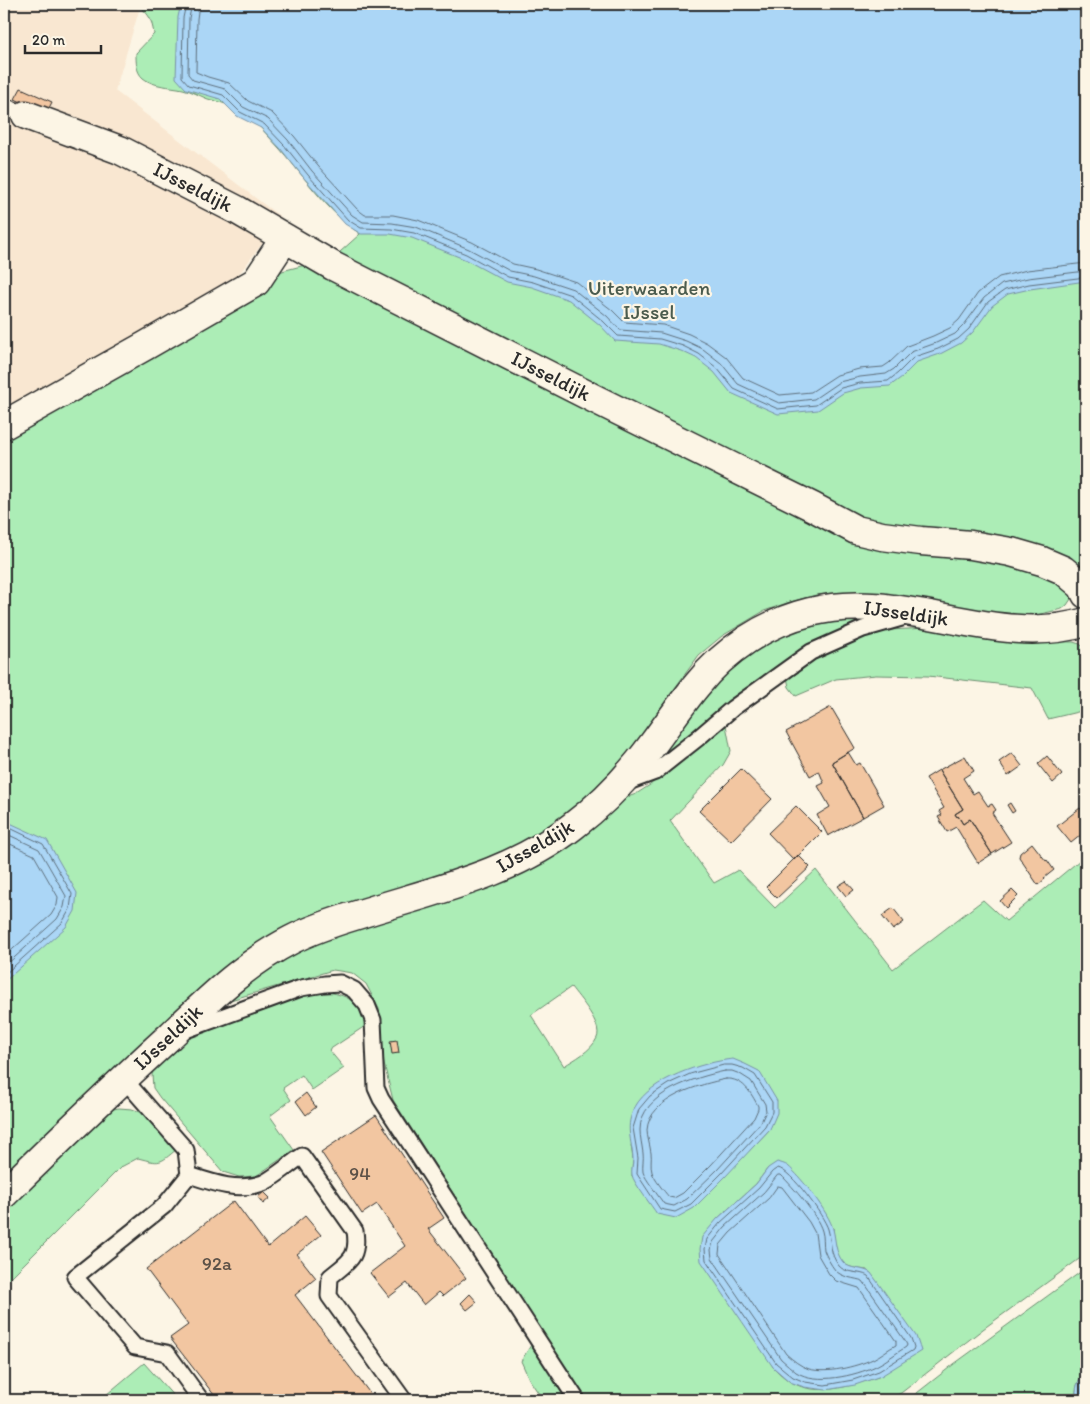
<svg xmlns="http://www.w3.org/2000/svg" width="1090" height="1404" font-family="Itim,sans-serif">
<style>
.built{fill:#f9e7d1}
.green{fill:#acedb6;stroke:#6c8c70;fill-rule:evenodd}
.water{fill:#abd6f6;stroke:#7892a5}
.lines{fill:none;stroke-linecap:round;stroke-linejoin:round}
.shore{stroke:#5e6f7c;stroke-width:1}
.building{fill:#f2c6a1;stroke:#2b2b2b}
.service-casing{stroke:#2b2b2b;stroke-width:19}
.minor-casing{stroke:#2b2b2b;stroke-width:31}
.tertiary-casing{stroke:#2b2b2b;stroke-width:31}
.service{stroke:#fcf5e5;stroke-width:15}
.minor{stroke:#fcf5e5;stroke-width:28}
.tertiary{stroke:#fcf5e5;stroke-width:28}
.labels{text-anchor:middle;stroke-width:4.5;stroke-linejoin:round;paint-order:stroke}
.number-label{font-size:19px;fill:#5d5248}
.street-label{font-size:21px;fill:#2b2b2b;stroke:#fcf5e5}
.park-label{font-size:21px;fill:#4b5c4e;stroke:#fcf5e5}
</style>
<rect width="100%" height="100%" fill="#fcf5e5"/>
<filter id="ink" filterUnits="userSpaceOnUse"><feTurbulence type="fractalNoise" baseFrequency=".02" numOctaves="2"/><feDisplacementMap in="SourceGraphic" scale="10" xChannelSelector="R" yChannelSelector="G"/><feConvolveMatrix kernelMatrix="1 2 1 2 8 2 1 2 1" color-interpolation-filters="sRGB"/></filter>
<g filter="url(#ink)">
<path class="built" d="M4 4H141L115 91 282 218 239 274 227 288 4 414Z"/>
<path class="green" d="M135 4H1086V567L1060 586 1070 593 1071 599 1067 605 1062 609 1032 616 999 615 883 595 860 593H839L816 595 787 603 764 611 722 636 699 655 629 751 605 779 581 803 550 826 518 845 487 861 316 916 4 1176V432L262 281 282 271 309 264 320 270 360 234C323 209 299 168 269 137 261 128 253 119 244 113 233 106 221 102 208 99 200 96 192 91 183 89 170 86 154 87 143 78 136 72 136 62 136 53L154 34C151 17 149 13 135 4Z
M887 618 797 654 766 675 728 704 657 764 653 763 718 675 776 636 823 621Z
M928 628 1035 641 1073 642 1080 644 1086 650V710L1048 719 1032 688 928 676 876 675 836 679 796 696 789 687 787 677 809 661 864 636 889 630Z
M722 724 726 725 731 751 723 765 670 821 714 883 738 870 775 908 816 870 893 969 983 900 1006 921 1086 855V1254L983 1329 901 1393 887 1400H586L393 1100 384 1064 379 1009 366 984 352 973 333 970 227 1001 255 975 315 943 507 880 548 860 598 824 625 798 636 794 650 785ZM571 987C579 998 603 1024 597 1038 591 1051 575 1059 564 1066L531 1015ZM770 1129 750 1150 632 1176 633 1159 631 1145ZM768 1168 833 1227C834 1239 835 1254 843 1263 849 1268 860 1269 867 1270L881 1376C853 1385 819 1398 791 1382 784 1378 778 1372 773 1367L717 1219 756 1184Z
M328 992C350 996 361 1003 365 1026L329 1050 344 1068 312 1090 302 1075 283 1088 291 1100 270 1116 294 1150 256 1176 239 1177 223 1172 160 1098 153 1088 152 1074 157 1062 184 1038 296 997 313 993Z
M119 1108 132 1109 146 1114 177 1149C159 1164 161 1164 138 1158L121 1167 4 1284V1213L90 1126 107 1110Z
M1086 1268V1372C1077 1379 1075 1390 1076 1400H908L954 1364Z
M531 1345 568 1400H543L529 1379 521 1361Z
M144 1363 177 1400H100Z"/>
<path class="water" d="M181 4H1086V281L1030 289 1008 294 992 306 973 332 961 343 940 354 917 362 902 377 890 386 861 388 843 393 818 410 778 414 731 393 714 372 696 358 681 351 659 344 615 341 600 325 569 300 532 287 507 282 464 259 412 238 390 234H361L345 224 304 178 280 148 261 128 237 116 220 99 186 89 176 78 178 17Z
M10 823 47 840 77 893 75 911 66 927 4 982V824Z
M733 1059 745 1064 759 1071 777 1101V1113L770 1129 725 1177 694 1208 676 1218 657 1214C652 1206 633 1182 632 1175 631 1170 633 1164 633 1159 632 1140 624 1126 635 1107 650 1079 703 1062 733 1059Z
M777 1162C781 1163 785 1164 788 1166 801 1177 829 1213 833 1229 836 1241 835 1252 843 1262 849 1270 863 1267 871 1273L916 1336 921 1351 881 1376 855 1385 826 1390 804 1387 790 1382 773 1367 701 1261 700 1249 702 1237 717 1219 756 1184 768 1168Z
M1086 1372V1400H1076C1075 1390 1077 1379 1086 1372Z"/>
<g class="lines">
<path class="shore" d="M186 4 183 18 182 77 189 85 223 95 240 112 264 124 284 145 308 175 348 220 361 228 391 229 414 233 466 254 508 277 533 282 571 295 603 321 618 336 660 339 683 346 699 354 717 368 734 389 778 409 816 405 841 388 860 383 888 381 898 373 914 357 938 349 958 339 969 329 988 302 1005 290 1029 284 1086 277
M192 4 189 18 188 74 193 80 225 89 243 107 268 119 288 140 312 171 352 215 363 222 392 223 416 227 469 249 510 271 534 276 573 289 607 316 620 330 661 333 686 341 703 349 721 363 738 384 779 403 814 399 839 382 860 377 886 374 894 369 911 352 936 343 955 334 964 325 984 298 1002 284 1028 278 1086 271
M199 4 197 19 196 72 208 77 229 83 248 101 272 113 294 136 318 166 357 209 365 215H393L418 220 472 242 513 264 536 269 576 282 612 310 624 322 663 325 689 334 707 343 726 357 743 378 780 395 811 392 837 375 859 369 883 367 889 363 907 346 933 336 950 328 959 320 978 293 999 277 1027 270 1086 263
M4 829 10 828 43 844 72 894 70 909 62 923 4 975
M4 835H9L39 849 66 896 64 907 57 919 4 967
M4 842 8 843 34 855 58 897 57 905 51 915 4 957
M724 1065H732L743 1068 755 1075 772 1102V1112L765 1126 721 1174 691 1204 675 1212 660 1209 637 1174 638 1158 633 1128 639 1109 650 1096 668 1084 690 1074Z
M725 1071H732L740 1074 751 1081 765 1104 766 1111 761 1122 717 1170 687 1199 674 1206 664 1204C660 1198 644 1177 643 1172 642 1166 644 1159 643 1153 642 1145 640 1137 640 1130 640 1093 697 1077 725 1071Z
M726 1079C743 1078 751 1093 758 1106V1109L754 1118 711 1165 683 1193 674 1198 669 1197C664 1191 654 1179 652 1172 650 1166 652 1158 651 1153 650 1145 647 1137 647 1130 649 1098 701 1084 726 1079Z
M778 1168C791 1170 824 1216 828 1229 832 1243 829 1253 839 1266 846 1274 860 1271 868 1276L911 1338 914 1347 913 1350 879 1371 853 1380 825 1385 805 1382 793 1377 776 1363 706 1260 705 1249 707 1239 720 1223 759 1188 772 1172Z
M778 1175H781C793 1187 817 1214 822 1231 824 1237 823 1244 824 1250 826 1256 831 1265 835 1270 842 1278 855 1278 863 1281L905 1341 907 1345 906 1347C896 1353 886 1361 876 1366 854 1376 817 1385 796 1372 791 1368 786 1363 781 1359L712 1258 711 1250 713 1242 725 1227 764 1192Z
M778 1186 782 1187 809 1222 815 1233 818 1255 829 1274 836 1281 859 1288 896 1341V1345C888 1349 881 1355 873 1359 855 1367 827 1374 809 1369 800 1366 793 1360 786 1354L719 1254 720 1245 730 1233 769 1198Z"/>
</g>
<path class="building" d="M21 88 52 102 46 114 15 99Z
M831 707 855 748 832 762 863 817 828 836 817 815 830 807 818 786 824 783 819 771 810 776 786 732Z
M848 752 856 765 860 763 884 805 863 817 832 762Z
M1012 753 1022 766 1008 776 999 762Z
M965 756 974 771 963 778 973 794 978 791 988 806 992 804 996 810 992 813 1011 842 992 854 970 819 963 824 958 816 957 817 955 814 963 809 939 770Z
M1047 756 1062 775 1053 783 1038 764Z
M741 769 772 799 731 841 699 811Z
M939 770 963 809 955 814 957 817 958 816 963 824 970 819 992 854 978 863 956 827 947 832 938 817 942 815 939 811 944 808 926 778Z
M1010 803 1015 811 1012 813 1007 805Z
M796 806 822 832 794 860 768 833Z
M1080 808 1086 816V831L1071 843 1057 826Z
M1032 843 1046 861 1047 860 1054 870 1044 878 1045 879 1038 885 1019 857 1020 853Z
M798 855 810 867 777 898 766 887Z
M846 881 854 890 846 896 838 886Z
M1012 890 1018 896 1006 908 1000 901Z
M893 908 904 922 893 930 882 916Z
M397 1040 399 1053 392 1054 390 1041Z
M306 1093 316 1107 306 1115 296 1101Z
M376 1115 444 1218 428 1229 466 1278 443 1296 439 1292 424 1305 407 1283 389 1297 370 1273 405 1246 377 1204 362 1214 321 1152Z
M264 1192 270 1198 263 1204 258 1197Z
M234 1201 268 1247 305 1216 321 1235 297 1254 316 1278 295 1295 375 1400H218L170 1338 188 1325 146 1269Z
M470 1294 477 1302 467 1310 461 1303Z"/>
<g class="lines">
<defs>
<path id="service" d="M4 106 26 115
M628 782 655 772 698 738 733 708 811 652 863 629 905 617
M183 1031 301 988 325 984 340 983 354 990 367 1005 373 1020 376 1088 381 1099 577 1400
M123 1078 186 1150 189 1175 164 1206 75 1277 135 1347 167 1353 201 1400
M189 1175C213 1183 238 1192 263 1183 274 1178 291 1163 302 1156L355 1231C359 1258 349 1261 330 1277L329 1296 403 1399"/>
<path id="minor" d="M26 115 120 150 237 210 333 266 595 399 813 507 856 530 882 536 921 541 971 545 1011 552 1042 561 1063 570 1082 586 1086 594
M4 425 145 346 256 282 285 238"/>
<path id="tertiary" d="M4 1194C58 1141 113 1088 169 1037 207 1001 244 964 291 940 312 929 334 922 357 915 431 891 511 875 573 826 597 808 619 786 638 763 659 738 676 710 697 685 725 650 765 623 810 612 902 588 994 650 1086 622"/>
</defs>
<use href="#service" class="service-casing"/>
<use href="#minor" class="minor-casing"/>
<use href="#tertiary" class="tertiary-casing"/>
<use href="#service" class="service"/>
<use href="#minor" class="minor"/>
<use href="#tertiary" class="tertiary"/>
</g>
</g>
<g class="labels">
<g class="number-label">
<text x="360" y="1180">94</text>
<text x="217" y="1270">92a</text>
</g>
<g class="street-label">
<text transform="translate(193 187) rotate(27)" y="7">IJsseldijk</text>
<text transform="translate(551 376) rotate(27)" y="7">IJsseldijk</text>
<text transform="translate(906 613) rotate(8)" y="7">IJsseldijk</text>
<text transform="translate(535 846) rotate(-30)" y="7">IJsseldijk</text>
<text transform="translate(168 1037) rotate(-43)" y="7">IJsseldijk</text>
</g>
<g class="park-label">
<text x="649" y="295">Uiterwaarden<tspan x="649" dy="24">IJssel</tspan></text>
</g>
</g>
<rect width="1090" height="1404" fill="none" stroke="#fcf5e5" stroke-width="20"/>
<rect x="10" y="10" width="1070" height="1384" fill="none" stroke="#2b2b2b" stroke-width="2" filter="url(#ink)"/>
<path d="M25 45v8h76v-8" fill="none" stroke="#2b2b2b" stroke-width="2.5"/>
<text x="32" y="45" font-size="15" fill="#2b2b2b" stroke="#fcf5e5" stroke-width="4" paint-order="stroke">20 m</text>
</svg>
